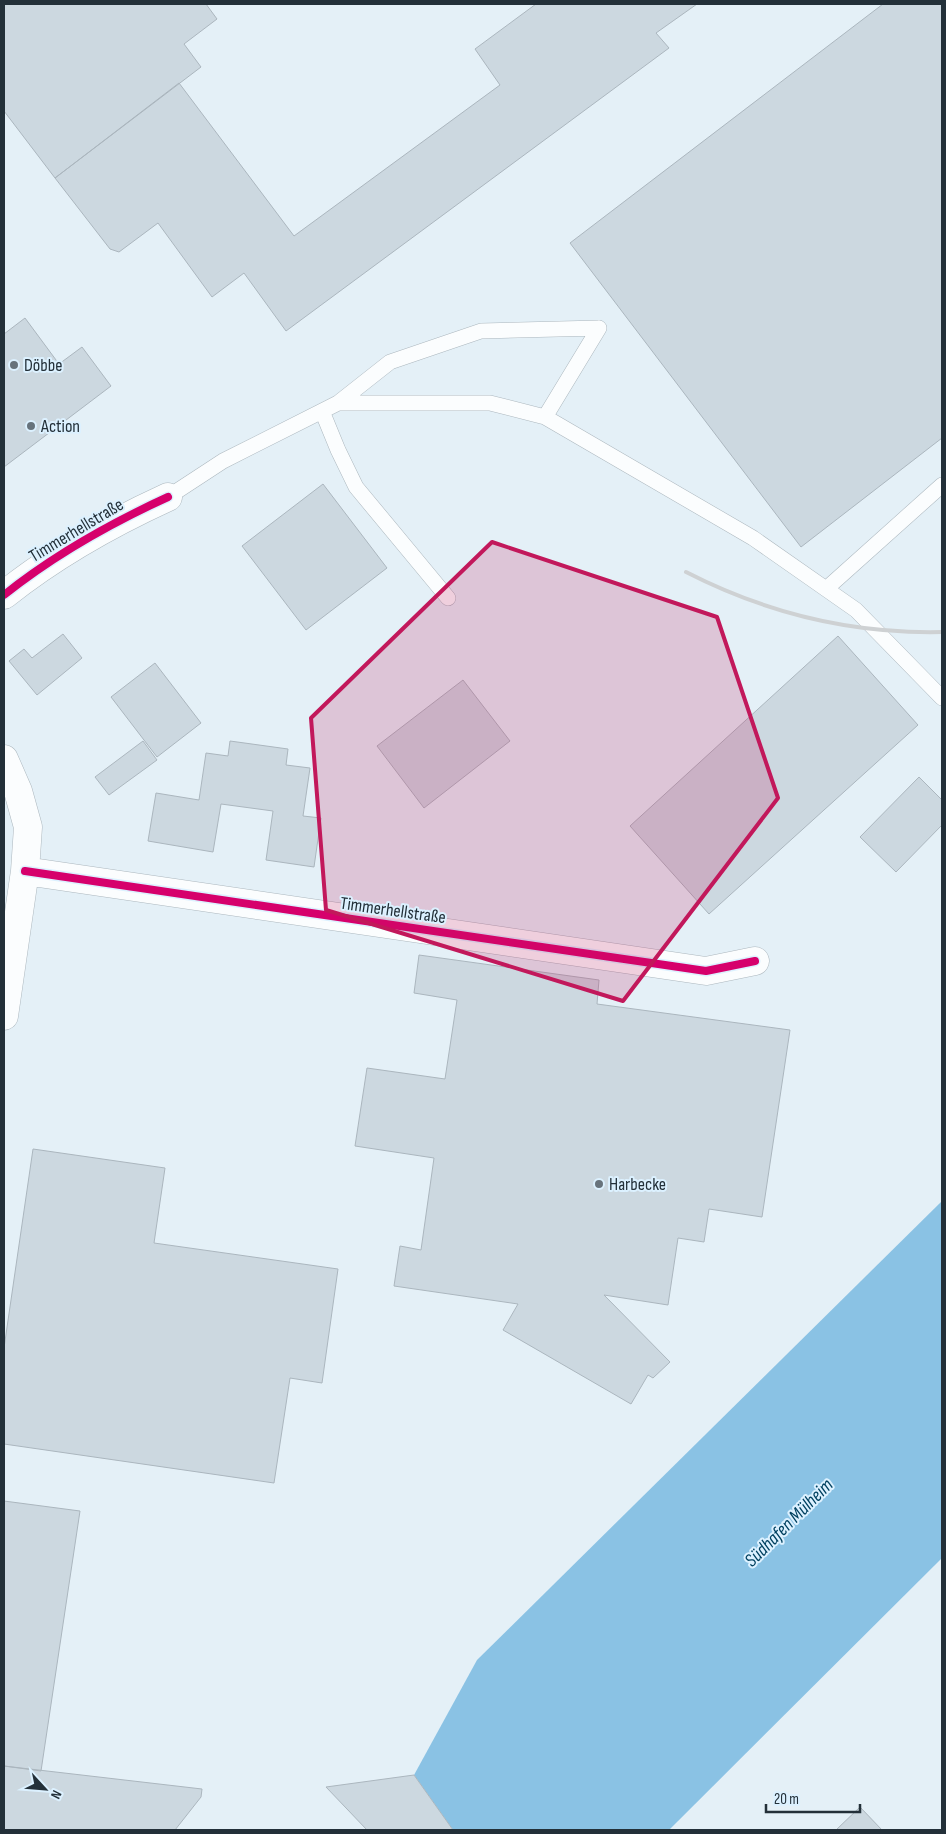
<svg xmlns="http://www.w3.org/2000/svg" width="946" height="1834" font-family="'Sofia Sans Condensed',sans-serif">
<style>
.water{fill:#8ac2e4}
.building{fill:#ccd8e0;stroke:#abb6be}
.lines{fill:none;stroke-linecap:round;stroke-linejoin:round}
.service-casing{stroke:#acb7be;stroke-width:16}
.minor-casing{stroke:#acb7be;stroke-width:29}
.service{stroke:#fbfdfe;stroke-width:15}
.minor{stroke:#fbfdfe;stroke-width:28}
.rail{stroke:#ced1d3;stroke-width:4}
.cycleway-casing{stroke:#dcf1ff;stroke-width:11}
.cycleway{stroke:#d6006c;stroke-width:8}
.marked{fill:#c2185b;fill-opacity:0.2;stroke:#c2185b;stroke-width:4;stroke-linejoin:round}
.poi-dot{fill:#67737c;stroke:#dcf1ff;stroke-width:2}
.labels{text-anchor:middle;stroke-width:4;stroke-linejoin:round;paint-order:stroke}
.poi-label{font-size:18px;fill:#233039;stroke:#dcf1ff;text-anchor:start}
.street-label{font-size:18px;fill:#233039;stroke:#dcf1ff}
.water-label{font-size:19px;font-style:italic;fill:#004160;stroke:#dcf1ff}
</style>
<rect width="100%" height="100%" fill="#e4f0f7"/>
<path class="water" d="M942 1201V1558L669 1830H453L414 1775 477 1660Z"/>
<path class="building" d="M4 4H206L217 19 184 44 201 67 55 178 4 111Z
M536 4H697L656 33 669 48 286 331 244 273 212 297 158 223 119 252 110 249 55 178 179 83 294 236 500 85 475 49Z
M883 4H942V438L801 547 570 243Z
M25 318 59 364 82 347 111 386 4 467V334Z
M323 484 387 568 306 630 242 546Z
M63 634 82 658 37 695 9 661 24 649 32 658Z
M838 636 918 725 709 914 630 826Z
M155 663 201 723 157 757 111 697Z
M463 680 510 741 424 808 377 746Z
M143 741 157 760 109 795 95 777Z
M230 741 288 749 286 765 310 768 303 816 321 818 314 867 266 860 273 811 221 804 213 852 148 841 156 793 199 800 206 753 228 756Z
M919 777 942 800V825L896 872 860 837Z
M419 955 599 980 597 1004 790 1030 762 1217 709 1209 704 1242 678 1238 668 1305 604 1295 670 1362 653 1378 648 1375 631 1404 503 1330 518 1304 394 1286 400 1246 421 1250 434 1158 355 1146 367 1068 445 1079 457 1000 414 993Z
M33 1149 165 1168 154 1243 338 1269 322 1383 290 1378 274 1483 4 1444V1348Z
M4 1501 80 1511 41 1771 4 1766Z
M4 1766 202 1789 201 1797 175 1830H4Z
M414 1775 453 1830H367L326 1787Z
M860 1807 882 1830H836Z"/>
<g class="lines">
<defs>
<path id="service" d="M338 403H490L545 417 753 538 856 610 942 698
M322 411 338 450 356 487 448 598
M545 417 599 328
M168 497 223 461 338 403 390 362 481 331 599 328
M826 589 942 485"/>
<path id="minor" d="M4 595C54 555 109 524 168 497
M4 759 18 791 28 827 25 871 4 1016
M25 871 706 971 755 961"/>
</defs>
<use href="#service" class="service-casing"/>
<use href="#minor" class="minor-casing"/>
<use href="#service" class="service"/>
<use href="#minor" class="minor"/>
<path class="rail" d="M686 572C766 613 852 634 942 632"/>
<defs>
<path id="cycleway" d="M4 595C54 555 109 524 168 497
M25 871 706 971 755 961"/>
</defs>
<use href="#cycleway" class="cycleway-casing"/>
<use href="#cycleway" class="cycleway"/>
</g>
<path class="marked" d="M492 542 717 617 778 798 623 1001 326 910 311 718Z"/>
<g class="poi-dot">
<circle cx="14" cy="365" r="5"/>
<circle cx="31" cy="426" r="5"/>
<circle cx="599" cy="1184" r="5"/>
</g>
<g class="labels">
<g class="poi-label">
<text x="24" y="371">Döbbe</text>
<text x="41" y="432">Action</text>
<text x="609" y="1190">Harbecke</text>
</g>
<g class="street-label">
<text transform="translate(76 530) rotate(-31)" y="6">Timmerhellstraße</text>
<text transform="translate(393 910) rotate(8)" y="6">Timmerhellstraße</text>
</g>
<g class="water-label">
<text transform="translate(788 1522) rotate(-45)" y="7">Südhafen Mülheim</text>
</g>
</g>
<rect width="946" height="1834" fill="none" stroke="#233039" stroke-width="10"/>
<g transform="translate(45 1789) rotate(116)" stroke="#dcf1ff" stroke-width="4" paint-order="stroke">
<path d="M0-4L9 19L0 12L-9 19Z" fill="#233039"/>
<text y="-8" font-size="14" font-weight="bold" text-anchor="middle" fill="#233039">N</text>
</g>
<path d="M766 1804v8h94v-8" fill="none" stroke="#233039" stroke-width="2.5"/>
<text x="774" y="1804" font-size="15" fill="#233039" stroke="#dcf1ff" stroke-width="4" paint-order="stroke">20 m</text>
</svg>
